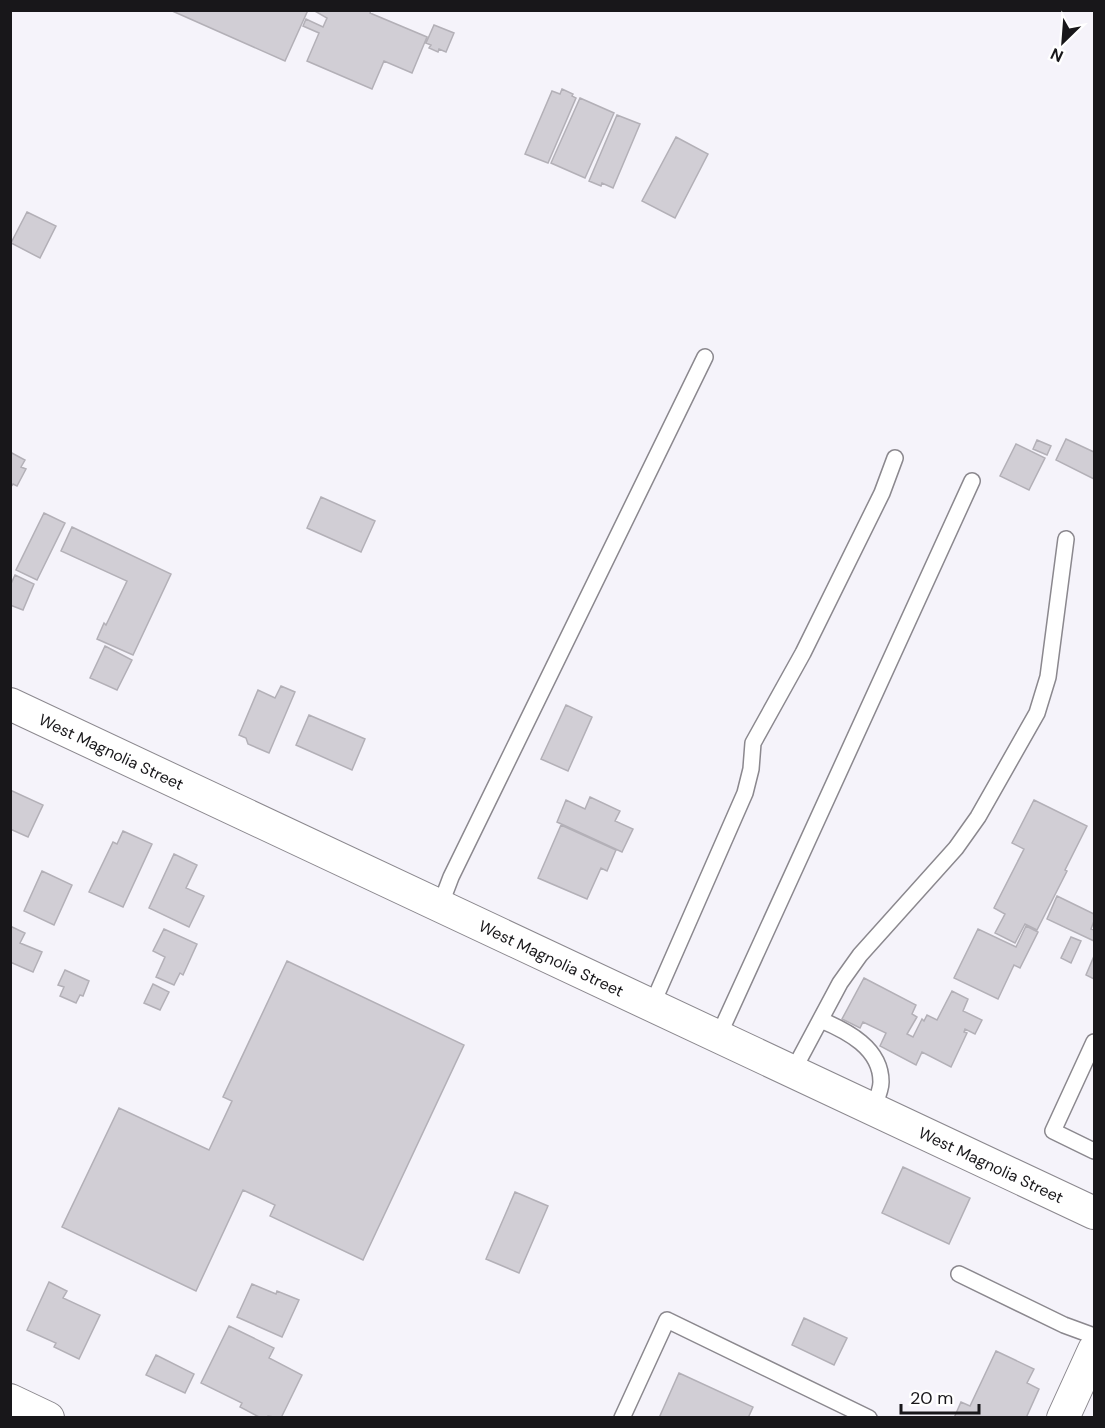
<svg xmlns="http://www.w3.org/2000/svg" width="1105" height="1428" font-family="'DM Sans',sans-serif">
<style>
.building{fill:#d1ced5;stroke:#b3b0b7;stroke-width:1.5}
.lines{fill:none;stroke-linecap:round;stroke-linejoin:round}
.service-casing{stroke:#8b888e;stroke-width:18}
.minor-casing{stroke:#8b888e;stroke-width:34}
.service{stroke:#fff;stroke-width:15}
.minor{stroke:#fff;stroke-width:32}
.labels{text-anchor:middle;stroke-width:4.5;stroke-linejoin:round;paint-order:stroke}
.street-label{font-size:16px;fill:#18171a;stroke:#fff}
</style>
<rect width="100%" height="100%" fill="#f5f3fa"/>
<path class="building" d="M170 10H308L285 61Z
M313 10H371L370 13 427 37 412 73 384 61 372 89 307 61 319 33 303 26 306 19 323 27 327 18Z
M434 25 454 33 446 52 439 49 438 52 429 48 431 45 426 43Z
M562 89 573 94 572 96 576 98 548 163 525 154 552 91 560 94Z
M580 98 614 113 585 178 551 163Z
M617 115 640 124 613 188 602 183 601 186 589 181Z
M676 137 708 154 675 218 642 201Z
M27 212 56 226 40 258 11 243Z
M1066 439 1094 452V479L1056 460Z
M1037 440 1051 446 1047 455 1033 449Z
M1016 444 1045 458 1029 490 1000 476Z
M10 452 25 460 21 467 26 469 17 486 13 484 10 488Z
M321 497 375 521 361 552 307 528Z
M44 513 65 523 37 580 16 570Z
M72 527 171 574 133 655 97 639 104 623 106 625 127 581 61 551Z
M15 575 34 584 23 610 10 605V586Z
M105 646 132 660 117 690 90 678Z
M281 686 295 692 269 753 248 744 246 738 239 735 258 690 275 698Z
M566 705 592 717 568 771 541 759Z
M309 715 365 739 352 770 296 745Z
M10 790 43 805 28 837 10 829Z
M590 797 620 811 615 821 633 829 622 852 557 822 566 800 585 809Z
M1034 800 1087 826 1065 870 1067 871 1037 930 1025 924 1015 943 995 933 1005 914 994 908 1024 849 1012 843Z
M561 825 616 850 607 871 601 868 587 899 538 878Z
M123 831 152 844 123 907 89 892 113 842 117 844Z
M174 854 197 865 186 888 204 896 189 927 149 908Z
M42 871 72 885 54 925 24 911Z
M1057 896 1094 914V921L1091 929 1094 930V941L1047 919Z
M10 926 25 933 20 943 42 952 33 972 10 962Z
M1026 926 1038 932 1020 968 1014 965 998 999 954 978 978 929 1016 947Z
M164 929 197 944 183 975 180 973 174 985 156 977 165 957 153 951Z
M1071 937 1081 941 1071 963 1061 958Z
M1094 956V979L1086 975Z
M287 961 464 1045 363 1260 270 1216 275 1205 243 1190 196 1291 62 1227 119 1108 209 1150 232 1101 223 1097Z
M65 970 89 981 83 996 80 995 76 1003 60 996 64 987 58 985Z
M864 978 916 1005 912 1014 917 1017 907 1034 913 1037 922 1019 924 1021 927 1015 937 1020 952 991 968 999 963 1011 982 1020 975 1034 965 1029 964 1032 967 1033 951 1067 922 1052 916 1065 880 1046 886 1033 863 1022 860 1028 842 1019Z
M153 984 169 992 160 1010 144 1003Z
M903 1167 970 1198 949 1244 882 1213Z
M515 1192 548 1206 519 1273 486 1259Z
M49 1282 67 1291 63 1298 100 1315 79 1359 54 1347 56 1343 27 1330Z
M252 1284 276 1294 277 1291 299 1300 282 1337 237 1317Z
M804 1318 847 1338 834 1365 792 1345Z
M229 1326 274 1348 269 1358 302 1375 281 1418 268 1416 267 1418H261L240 1407 242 1403 201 1383Z
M996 1351 1034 1369 1027 1383 1039 1389 1026 1418H954L961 1402 970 1406Z
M156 1355 194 1374 185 1393 146 1375Z
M679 1373 753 1407 748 1418H659Z"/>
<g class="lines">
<defs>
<path id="service" d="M440 906 451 877 705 357
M652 1005 745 793 751 769 753 743 803 653 882 493 895 458
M821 1020C847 1031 881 1048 881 1082 881 1090 876 1101 873 1109
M718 1037 972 481
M1094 1042 1053 1131 1094 1151
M793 1071 840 983 860 955 956 848 978 817 1037 713 1048 677 1066 539
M959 1274 1064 1325 1094 1336
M622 1418 667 1320 869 1418"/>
<g id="minor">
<path id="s1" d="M10 704 1094 1213"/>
<path d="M10 1400 48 1418"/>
<path d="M1063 1418 1094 1350"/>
</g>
</defs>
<use href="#service" class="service-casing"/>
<use href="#minor" class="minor-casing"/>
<use href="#service" class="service"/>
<use href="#minor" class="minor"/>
</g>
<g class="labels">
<g class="street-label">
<text dy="6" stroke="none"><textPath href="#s1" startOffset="112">West Magnolia Street</textPath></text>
<text dy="6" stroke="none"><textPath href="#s1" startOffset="598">West Magnolia Street</textPath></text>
<text dy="6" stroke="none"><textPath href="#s1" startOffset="1084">West Magnolia Street</textPath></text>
</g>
</g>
<rect width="1105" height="1428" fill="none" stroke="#18171a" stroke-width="24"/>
<g transform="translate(1063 42) rotate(205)" stroke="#ffffff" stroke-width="4.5" paint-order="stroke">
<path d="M0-4.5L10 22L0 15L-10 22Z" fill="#18171a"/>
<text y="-9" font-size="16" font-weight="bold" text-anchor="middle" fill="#18171a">N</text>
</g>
<path d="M901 1404v9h78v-9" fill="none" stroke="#18171a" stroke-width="3"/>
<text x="910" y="1404" font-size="18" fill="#18171a" stroke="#ffffff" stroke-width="4.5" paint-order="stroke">20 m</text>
</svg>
